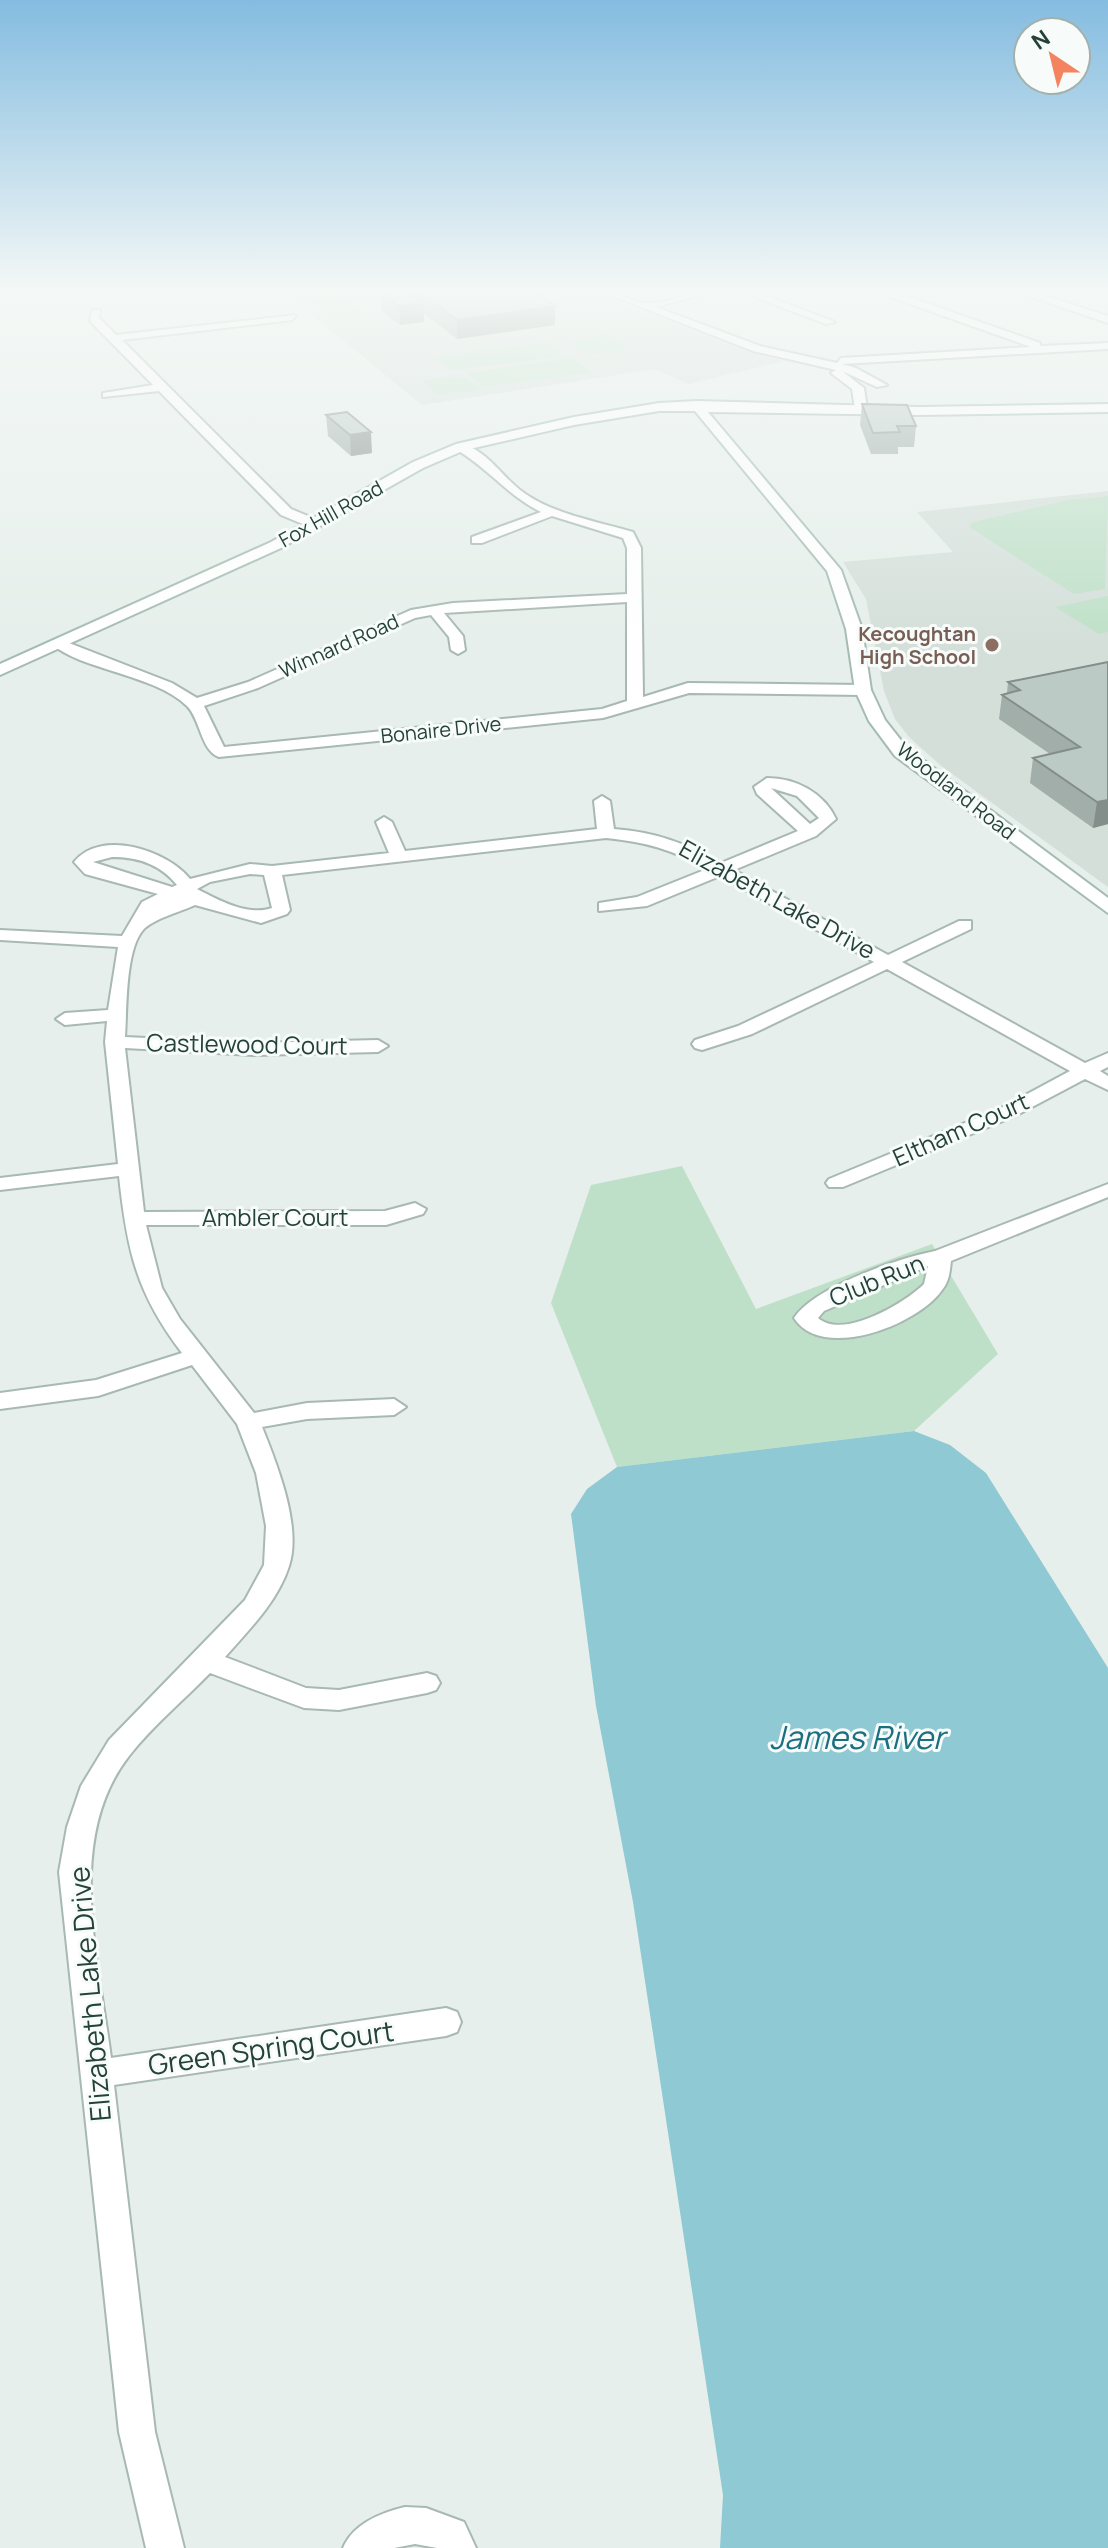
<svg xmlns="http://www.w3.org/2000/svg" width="1108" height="2548" font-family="Manrope,sans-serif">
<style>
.built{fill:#d4dfda}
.green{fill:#bfe0c8}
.water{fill:#8ec9d4}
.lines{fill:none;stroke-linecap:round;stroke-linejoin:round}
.street-casing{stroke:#a8b8b2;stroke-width:4}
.secondary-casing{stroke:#a4bbb3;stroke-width:4}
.street{fill:#fff;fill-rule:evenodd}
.secondary{fill:#fff;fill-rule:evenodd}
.wall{fill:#a1aea9}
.shaded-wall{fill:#838d89}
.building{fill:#bbcac4;stroke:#838d89;stroke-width:2}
.education-dot{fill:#8d6e63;stroke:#f7fbf9;stroke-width:3}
.labels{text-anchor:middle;stroke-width:6;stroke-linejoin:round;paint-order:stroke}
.far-street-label{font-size:20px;fill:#24423a;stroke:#f7fbf9}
.far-education-label{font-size:20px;font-weight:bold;fill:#785e54;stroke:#f7fbf9;text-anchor:end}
.street-label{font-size:24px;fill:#24423a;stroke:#f7fbf9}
.near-street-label{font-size:28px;fill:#24423a;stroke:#f7fbf9}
.near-water-label{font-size:32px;font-style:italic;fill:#1c6f80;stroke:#f7fbf9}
</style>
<rect width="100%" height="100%" fill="#e6efeb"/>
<path class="built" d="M353 288H581L744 350 784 361 689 384 655 369 422 405 289 296Z
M1108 491V887L940 765 909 737 895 719 884 691 866 599 843 562 953 552 917 512Z"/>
<path class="green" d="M341 295 364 313 333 317 311 299Z
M602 335 614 337 628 349C604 355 586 357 566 343Z
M547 342 565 356 452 370 436 356Z
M572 358 591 372 484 387 467 373Z
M452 377 467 379 480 390 437 394 423 381Z
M1108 496 1105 589 1074 594 969 527 973 522 1069 500Z
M1108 596V632L1099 634 1055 607Z
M682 1166 756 1309 932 1244 998 1354 914 1431 617 1467 551 1303 591 1185Z"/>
<path class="water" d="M914 1431 950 1445 986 1473 1108 1668V2548H720L723 2495 633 1902 596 1706 571 1514 587 1489 617 1467Z"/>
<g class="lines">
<defs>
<path id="street" d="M592 288C612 288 628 302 646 303 671 304 700 288 727 288L656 307 760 346 837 363 841 358 1031 347 885 295 889 290 1040 343V346L1108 343V349L842 364 856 368 887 385 877 387 842 371 864 388 867 409 861 413 855 409 852 389 831 373 836 370 753 351Z
M732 288H746L835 322 826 324Z
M1006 288H1021L1108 316V323Z
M92 310H100L99 318 116 335 296 315 292 320 122 340 291 509 320 521V527H310L281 515 159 391 103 397V393L153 385 90 321Z
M461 443C488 452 499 473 520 490 551 514 596 521 633 532L641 548 643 697 688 683 863 685 871 690 863 695 689 693 603 718 219 757C201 751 200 718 187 706 154 674 81 670 52 644L64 641 172 683 197 698 248 682 411 610 453 603 627 594V548L623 538 552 516 482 543H472V537L541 512C508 496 488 468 457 450L455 447ZM627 602V701L602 709 224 747 204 706 258 688 415 618 431 615 449 637 451 650 458 654 465 650 463 636 444 613Z
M767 778C796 778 824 793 836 819L816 836 734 870 888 955 959 921H971V929L902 962 1085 1063 1108 1053V1067L1100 1071 1108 1076V1090L1085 1079 1015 1116 843 1187H829L826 1183 829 1179 1001 1108 1070 1071 887 969 752 1034 702 1050 695 1048 692 1044 695 1040 738 1026 874 962 720 876 647 906 599 911V903L637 897 707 869C672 849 645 842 606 838L282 875 290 910 287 914 261 923 195 905C180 912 153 919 143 930 125 951 127 1009 125 1037L253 1043 378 1040 388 1046 378 1052 253 1055 125 1048 144 1212 385 1211 415 1203 426 1209 423 1214 386 1225H146L162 1288 180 1319 254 1413 307 1403 394 1399 406 1407 394 1415 307 1419 262 1427C277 1464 302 1527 289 1566 278 1601 249 1630 225 1657L306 1688 339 1690 427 1673 436 1676 440 1683 436 1690 427 1693 339 1710 304 1708 210 1673C184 1700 152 1726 129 1756 64 1839 99 1962 111 2058L446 2008 457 2012 461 2022 457 2032 446 2036 114 2085 155 2432 184 2548H146L119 2432 59 1872 67 1827 81 1786 109 1740 245 1600 264 1565 266 1526 256 1473 237 1424 192 1365 98 1396 0 1409V1393L96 1380 182 1353C136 1293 127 1250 119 1176L0 1190V1178L118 1164 105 1042 107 1021 65 1025 56 1019 65 1013 108 1010 118 947 0 940V930L122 936 142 902 158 894 85 874 74 862C101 828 168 851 190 879L250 864 272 866 389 853 376 822 384 817 392 822 405 851 597 829 594 801 602 796 610 801 614 829C655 832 685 843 721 863L798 831 757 794 754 787ZM771 788 797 796 819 818 810 824ZM112 857C138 857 160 864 177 885L172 887 93 862ZM250 874 264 875 272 908C247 917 215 898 197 889L210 882Z
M1108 1184V1197L951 1261C950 1271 949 1282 942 1290 918 1325 822 1362 794 1318 814 1287 899 1258 935 1251ZM928 1266 924 1284C905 1303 843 1340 818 1318L824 1311Z
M405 2507 426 2508 464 2522 476 2548H437L415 2544 394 2548H343C353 2524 380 2513 405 2507Z"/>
<path id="secondary" d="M696 401 919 407 1108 404V412L919 415 708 412 841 570 862 629 871 690 885 720 907 748 1108 898V913L895 756 869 721 855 690 846 629 827 571 695 411H659L574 425 465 450 423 468 281 548 0 675V664L271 542 413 462 456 444 574 417 659 403Z"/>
</defs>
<use href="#street" class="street-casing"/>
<use href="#secondary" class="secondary-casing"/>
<use href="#street" class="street"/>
<use href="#secondary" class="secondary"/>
</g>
<path class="wall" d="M417 291 555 325 457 339 423 313 424 322 400 325 382 312 381 293 418 299Z
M862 404 916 426 914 447H898V454H871L860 425Z
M326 415 372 453 351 456 328 436Z
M1108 662V824L1093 828 1030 783 1033 758 1050 754 999 719 1002 695 1007 693 1008 682Z"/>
<path class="shaded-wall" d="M423 303 424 322 400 325 399 306Z
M555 306V325L457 339V320Z
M371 432 372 453 351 456 350 435Z
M1108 800V824L1093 828 1097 802Z"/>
<path class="building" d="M437 288H528L555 306 457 320 417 291Z
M405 290 423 303 399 306 381 293Z
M862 404 907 405 916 426H897L900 432 873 433Z
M347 412 371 432 350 435 326 415Z
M1108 662V800L1097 802 1033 758 1080 747 1002 695 1020 690 1008 682Z"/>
<linearGradient id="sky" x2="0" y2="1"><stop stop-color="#84bce0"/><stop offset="0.45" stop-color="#f4f8f6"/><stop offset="1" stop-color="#f4f8f6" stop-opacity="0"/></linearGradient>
<rect width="1108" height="645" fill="url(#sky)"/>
<circle class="education-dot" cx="992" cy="645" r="8"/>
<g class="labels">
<g class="far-street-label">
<text transform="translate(331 514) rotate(-29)" y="7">Fox Hill Road</text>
<text transform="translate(339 646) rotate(-24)" y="7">Winnard Road</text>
<text transform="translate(441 730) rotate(-6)" y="7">Bonaire Drive</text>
<text transform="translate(956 791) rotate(38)" y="7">Woodland Road</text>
</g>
<g class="far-education-label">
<text x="976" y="641">Kecoughtan<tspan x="976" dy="23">High School</tspan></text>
</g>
<g class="street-label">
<text transform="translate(777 900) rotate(29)" y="8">Elizabeth Lake Drive</text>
<text transform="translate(247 1045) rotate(1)" y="8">Castlewood Court</text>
<text transform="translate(961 1130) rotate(-24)" y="8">Eltham Court</text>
<text x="275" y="1226">Ambler Court</text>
<text transform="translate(877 1281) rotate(-22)" y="8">Club Run</text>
</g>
<g class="near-street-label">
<text transform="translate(90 1994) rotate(-95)" y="10">Elizabeth Lake Drive</text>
<text transform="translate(271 2048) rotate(-8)" y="10">Green Spring Court</text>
</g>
<g class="near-water-label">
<text x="857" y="1749">James River</text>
</g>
</g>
<g transform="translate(1052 56) rotate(325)"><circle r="38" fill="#f7fbf9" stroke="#a3b1ad" stroke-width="2"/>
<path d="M0-6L14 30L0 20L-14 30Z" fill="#f4845f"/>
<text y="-12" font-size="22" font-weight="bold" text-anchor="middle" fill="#24423a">N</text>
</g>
</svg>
